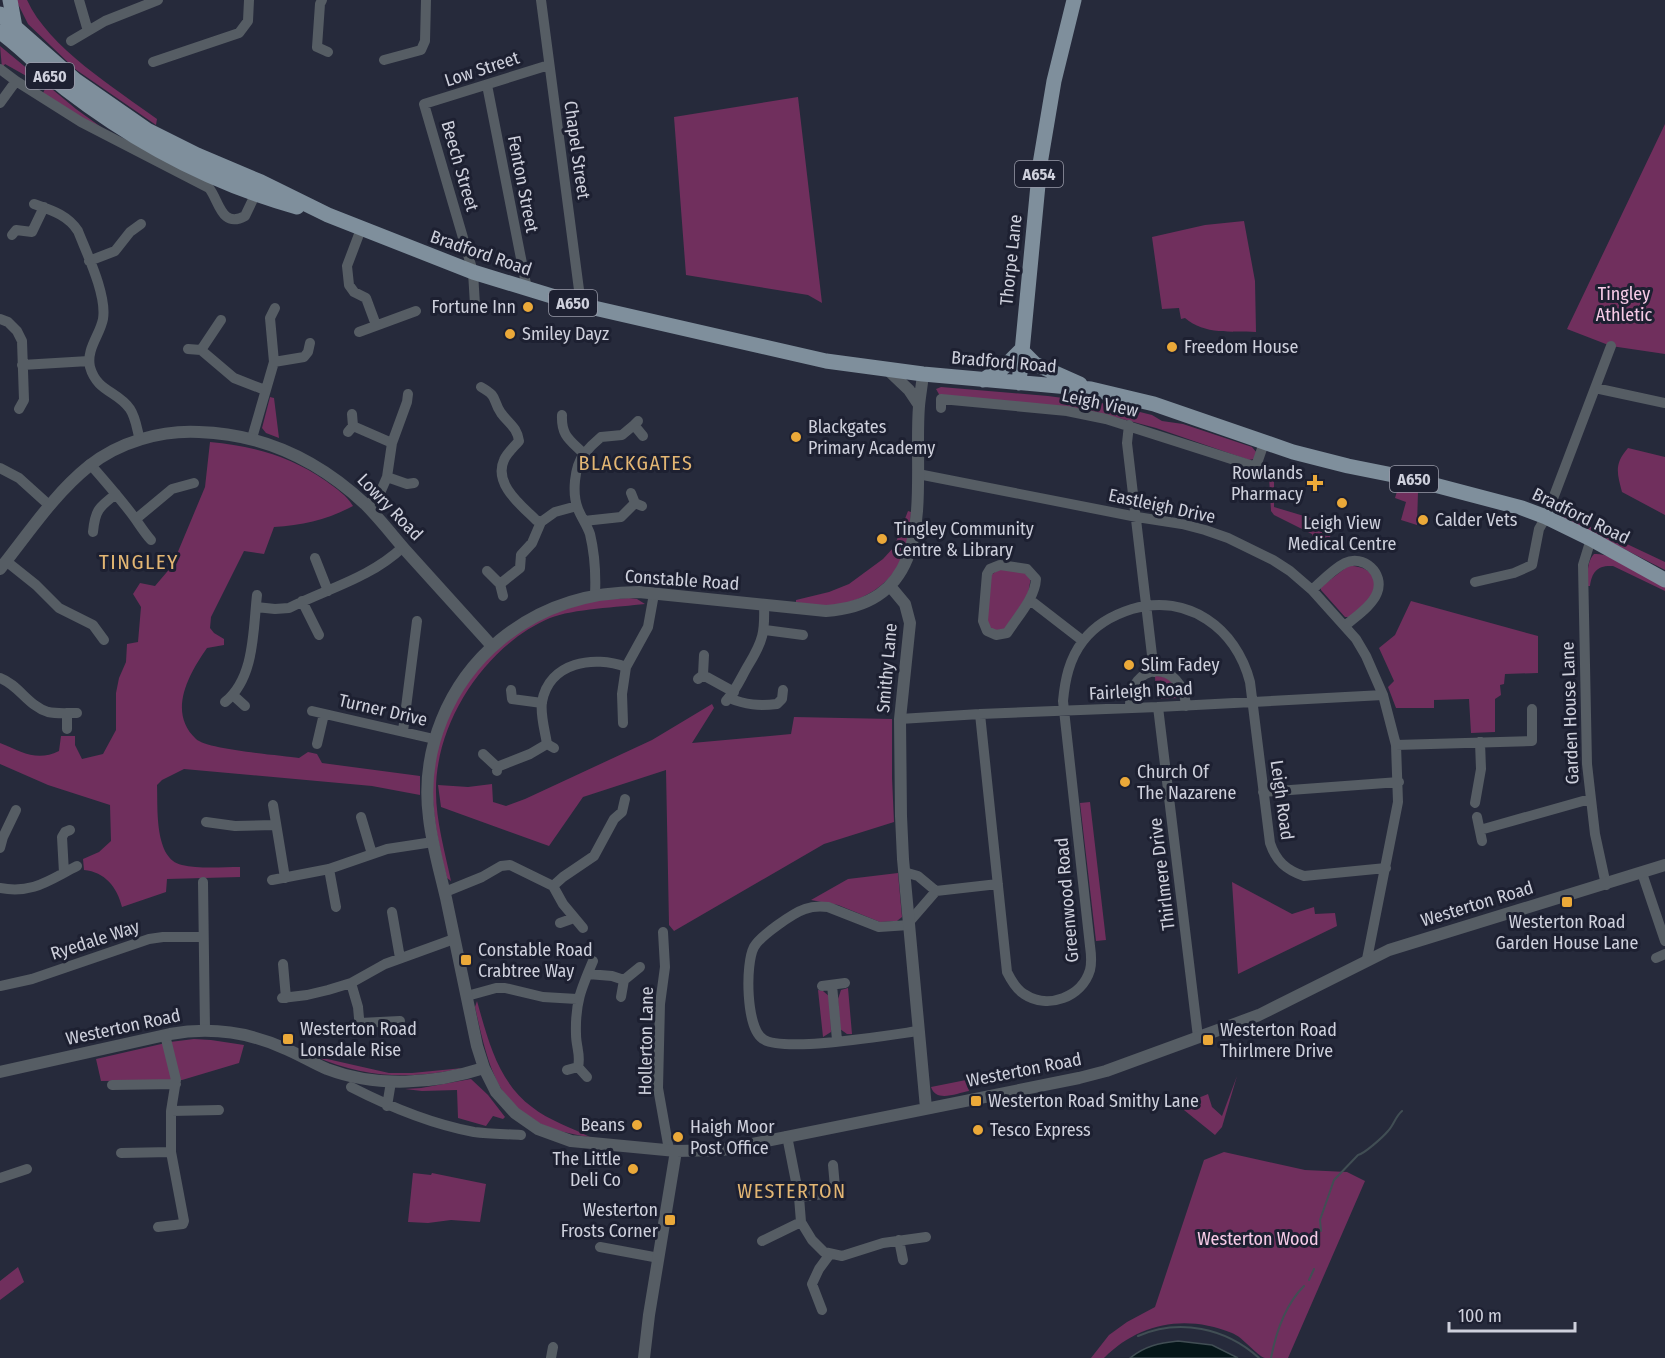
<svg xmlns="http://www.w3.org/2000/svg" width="1665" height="1358" font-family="'Fira Sans Condensed',sans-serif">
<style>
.green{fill:#702f5d}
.water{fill:#051619;stroke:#414e54;stroke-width:1.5}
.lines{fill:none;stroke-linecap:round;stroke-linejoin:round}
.stream{stroke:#414e54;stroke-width:2}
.minor{stroke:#565d64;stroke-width:10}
.tertiary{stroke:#565d64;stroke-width:12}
.primary{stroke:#7f8f9c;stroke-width:15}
.poi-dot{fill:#eba939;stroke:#1d2031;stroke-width:2}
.labels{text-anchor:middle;stroke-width:6;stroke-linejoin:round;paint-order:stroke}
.shield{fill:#1d2031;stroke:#999ba9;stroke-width:1.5}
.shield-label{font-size:16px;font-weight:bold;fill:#ced0dc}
.street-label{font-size:18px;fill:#ced0dc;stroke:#1d2031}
.park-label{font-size:18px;fill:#f7cbe7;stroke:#1d2031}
.poi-label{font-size:18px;fill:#ced0dc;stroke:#1d2031;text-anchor:start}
.neighbourhood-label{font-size:20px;letter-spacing:1.5px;fill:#e3b673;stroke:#1d2031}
.quarter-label{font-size:21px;letter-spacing:1.5px;fill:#e3b673;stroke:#1d2031}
</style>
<rect width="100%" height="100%" fill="#262a3b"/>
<path class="green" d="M16 0H27C48 47 116 89 157 119L156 125 75 69 28 24Z
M0 46 76 109 112 135 42 95 46 87 5 64 2 68Z
M798 97 822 303 808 295 686 275 674 117Z
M1665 124V354L1611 346 1567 329Z
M1244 221 1255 281 1256 332C1231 331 1205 335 1185 318L1181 319 1179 308 1162 309 1152 237 1205 225Z
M941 387 1048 396 1108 404 1152 415 1162 421 1183 424 1252 447 1257 453 1254 459 1249 460 1156 428 1096 412 940 396 936 389Z
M270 397 274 398 279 438 266 433 262 428Z
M210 442C253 446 290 456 326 481 337 489 346 495 353 506 327 520 303 525 274 527L264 554 244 551 211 617 210 628 214 633 224 639V645L207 648C189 674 167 712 196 739 208 750 280 755 299 758L308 752 317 754 322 763 420 776V795L372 786 184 769 162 780 157 785C158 808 154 859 182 865 198 869 223 867 240 867V877L167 879 166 892 122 907C117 887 105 872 84 870L83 859 99 852 111 841 110 805 48 785 0 764V743C22 752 37 762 59 751L61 736H75V745L82 759 103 754 116 730V693L119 678 126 662 127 644 138 642 141 607 133 594 140 583 155 586 172 566 205 487Z
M1628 448 1665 457V515L1622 492C1617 473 1614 464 1628 448Z
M1269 476 1274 477V507L1334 525 1329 540 1315 541 1312 534 1274 515 1271 511Z
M1410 487 1418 492 1417 525 1401 520 1406 502 1395 498 1398 488Z
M908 511 911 512C910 524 910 537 906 549 895 584 859 606 823 606 814 606 805 604 796 602V600L829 592 849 584 883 559 894 547Z
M1554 513 1593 528 1665 562V570Z
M1594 554C1612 552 1649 578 1665 587V591L1613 566C1597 565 1592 572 1590 586H1588C1588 575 1586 563 1594 554Z
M1348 566C1366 565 1382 576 1371 596 1366 604 1357 611 1350 617H1345L1321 590V587Z
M999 569 1024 571 1031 577 1028 594 1006 629 991 631 986 621 990 576Z
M629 598 637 599 645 604C619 607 573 609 550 618 486 645 435 722 436 792 436 821 445 852 451 881L447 878C438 843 431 810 433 774 437 699 497 632 566 607 586 600 608 599 629 598Z
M1411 601 1538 636V673L1505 674 1504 684 1500 685 1501 695 1495 699V732L1471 733 1469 699 1434 700V708H1396L1388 687 1394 681 1379 648 1395 635Z
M1155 676C1169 675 1175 684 1181 695L1179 698 1156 699Z
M712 704 714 708 692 743 791 734 794 717 892 719V778L894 822 824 844 674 931 669 925 666 770 583 797 549 846 441 807 438 785 468 787 492 784 493 802 506 806 525 799 652 740Z
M1090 802 1106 940 1096 941 1080 803Z
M898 873 902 917 897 921 880 922 838 905 811 900 848 879Z
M1232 882 1292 914 1314 907 1315 914 1335 913 1337 926 1238 974Z
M848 988 852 1034H847L840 1029 838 999 841 990Z
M818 990 823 991 830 997 831 1032 823 1037Z
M477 1001C488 1040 498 1082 532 1107 548 1120 572 1128 590 1137 503 1125 492 1084 475 1007Z
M194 1039 211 1040 244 1045 239 1063 182 1080 101 1081 96 1059 170 1042Z
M314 1056 389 1073H412L463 1068C408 1080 366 1078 314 1056Z
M1237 1076 1222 1127 1215 1135 1179 1106 1208 1094 1212 1107 1222 1116Z
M471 1079 488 1095 505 1117 503 1119 493 1116 486 1126 458 1118 457 1090 422 1091 405 1089 421 1088Z
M966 1080 969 1091C957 1093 936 1103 931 1087Z
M1224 1152 1305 1170 1347 1172 1365 1181 1288 1358C1281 1358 1272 1358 1265 1358 1257 1356 1243 1337 1232 1333 1185 1314 1139 1323 1104 1358H1091L1109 1335 1127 1322 1155 1307 1204 1160Z
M413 1173 431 1175 432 1173 486 1184 480 1222 451 1220 428 1223 408 1222Z
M18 1267 24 1282 0 1300V1281Z"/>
<path class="water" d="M1178 1341 1212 1345 1238 1358H1130C1145 1346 1159 1343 1178 1341Z"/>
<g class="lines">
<path class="stream" d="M1321 1231 1320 1220 1334 1180 1358 1155C1364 1154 1383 1137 1388 1131 1394 1125 1395 1117 1402 1111
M1309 1280 1314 1269
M1138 1336C1179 1318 1226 1328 1259 1358
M1271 1358C1276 1332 1285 1305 1304 1286"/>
<path class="minor" d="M79 0 88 31
M322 0 320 4 317 47 328 52
M541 0 581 305
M71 41 105 21 158 0
M384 60 421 50 425 41 426 0
M153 62 239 33 248 21 249 0
M0 69 16 81 81 122 209 188C219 200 221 229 245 216L259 187
M487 85 527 289
M0 103 16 81
M34 204C51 210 68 215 78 231 87 254 107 295 103 319 100 335 86 349 90 367 97 392 118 391 130 409 136 418 137 430 140 440
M361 229 347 266 349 285 354 292 366 298 376 325
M12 235 16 230 32 232 44 207
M89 261 115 251 130 232 141 224
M445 309 475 305 473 272 424 104 549 65
M0 319 8 322 17 331 22 341 24 400 19 409
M359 332 416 311
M188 349 201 350 234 378 265 390
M201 350 221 320
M274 362 304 357 308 352 310 343
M22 365 89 361
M481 387C499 397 492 400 501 413 509 424 517 427 519 441 514 447 507 453 504 460 493 484 522 506 536 520L541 522 555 512 577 506
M1595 388 1665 403
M941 408V399L1067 411 1106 419 1272 472
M562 415C561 436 570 440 584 454
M638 421 634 425 643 436
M1129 425 1127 443 1154 672
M353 426 392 443
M348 432 353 426 352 414
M252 438 274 362 270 318 275 308
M90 464C104 480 118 496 131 513 138 522 143 531 151 540
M1256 466 1264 443
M0 468 19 478 50 506
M918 474 1137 517 1182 524 1205 530 1228 538 1273 560 1290 571 1312 590 1356 639 1366 656 1383 695 1396 745 1398 802 1367 959
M387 477 407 484 414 483
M631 493 635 503 642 506
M367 506 380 493 387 477 392 443 407 402 408 394
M136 519 172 489 194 483
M584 521 621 517 635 503
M93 532C95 510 99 507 116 494
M1591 539 1583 565 1587 764 1595 834 1606 885
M315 558 328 591
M6 561 36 585 59 608 93 625 104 640
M1000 565 1027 569 1036 579C1035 598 1018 616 1007 633L996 635 987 631 983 621 987 574 990 569Z
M487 571 500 584 503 596
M1475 582 1514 573 1532 565 1539 529 1546 517 1611 346
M500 584 520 568 521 555 532 543 541 522
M1312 590C1322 581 1333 569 1345 563 1363 554 1385 573 1377 593 1372 606 1355 617 1345 626
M595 595C596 574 595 555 590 534 587 525 581 517 578 509 572 494 574 467 584 454 589 448 595 442 601 437L622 435 634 425
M1030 600 1083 641
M302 601 319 635
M256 607 275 609 289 608C329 588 370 578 403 547
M765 630 803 635
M703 675 734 692
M0 678C19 685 28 706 48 712 57 714 68 713 77 713
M698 679 703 675 704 655
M511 690 512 699 542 703
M234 696 245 706
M729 698C746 705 759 706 777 704L782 699 783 690
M726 701C737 689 741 677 749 664 763 641 765 632 764 605
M225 702C255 678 253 630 257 595
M1158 707 1198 1037
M1130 708C1128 660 1183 659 1186 706
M312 711 434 739
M67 713V729
M980 714 1007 972C1011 980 1016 989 1024 994 1048 1010 1082 997 1090 970 1092 962 1091 953 1090 946L1063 701C1065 680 1069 659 1083 641 1095 625 1113 615 1132 609 1188 593 1236 628 1250 682L1270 843C1276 861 1286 870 1304 876L1386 868
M900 719 980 714 1158 707 1383 695
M623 723 622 694 626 667 648 627 654 594
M403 731 417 621
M317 744 324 714
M1396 745 1532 741V709
M554 748 547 744C545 731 540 714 542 702 549 662 594 655 626 667
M483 754 497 767V771
M497 767 530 754 547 744
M1263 792 1399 782
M1475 803 1481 769 1480 742
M273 805 285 878
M361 817 372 854
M1477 817 1482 841
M206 822 235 826 275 825
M1480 830 1590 799
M0 848 3 837 16 810
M329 869 336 907
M904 872 918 876 936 891 910 921
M64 873 62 837 65 832 70 830
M1642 873 1665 941
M272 880 329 869 387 849 433 842
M203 882 205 1030
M553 886 563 877 594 856 614 819 622 812 625 799
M0 888C33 894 49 880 77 866
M936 891 998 884
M445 892 482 877 501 866 510 865 553 886 563 904 583 928
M392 912 400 958
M560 923 574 918
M909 925 879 927 828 907C820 906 813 906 805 909 793 913 760 936 754 947 745 964 746 1028 763 1039 783 1053 890 1035 918 1031
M663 932 665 967 660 1004 658 1088 669 1150
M1656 958 1665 954
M283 964 286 998
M588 974 612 976 624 980
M351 983 358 1007 360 1029
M832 985 837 1040
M0 986 32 979 149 939 163 937H203
M822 986 845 983
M467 996 496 988H505L543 997 577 999
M621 997 624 980 640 967
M282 998 307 995 328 990 351 983 385 964 454 939
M360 1023 400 1021
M578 1067C581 1055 576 1047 576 1034 575 1003 581 989 593 961
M567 1070 578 1067 587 1077
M112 1085 176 1084
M351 1087C390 1107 431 1124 474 1132 490 1134 506 1134 521 1135
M387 1106 391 1082
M171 1111 219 1110
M787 1136 799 1197 801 1222 812 1240 824 1252 842 1256 883 1243 926 1237
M121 1153 171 1152
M0 1178 27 1169
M799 1197 833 1193 835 1187 833 1165
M158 1227 183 1224 184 1221 171 1152V1111L176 1080 165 1035
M899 1240 903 1260
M762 1241 801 1222
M600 1247 659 1258
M822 1310 812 1284 819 1269 830 1254
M551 1358 553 1347"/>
<path class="tertiary" d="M888 370 909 390 919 405
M923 374C922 385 920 395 919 406 918 418 918 431 918 443 918 517 926 604 826 611L639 592C588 592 540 607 500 640 448 683 420 751 429 818 432 845 440 872 446 898 456 948 467 997 477 1046L484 1068 496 1092 515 1113 538 1129 571 1141 676 1151 722 1150 1079 1078 1106 1071 1259 1015 1389 950 1665 865
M0 569C28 534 54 494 89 466 119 442 161 430 199 432 264 434 318 460 365 504 380 519 393 536 407 552 435 583 464 615 492 646
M890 586 905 604 910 623 900 719 901 816 903 859 926 1108
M0 1072 170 1034C209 1027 249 1032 286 1049 300 1055 313 1063 327 1069 377 1088 434 1084 484 1068
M644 1358 649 1315 676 1151"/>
<path class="primary" d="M10 0 15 27
M0 14 75 80 147 130 197 155 261 182 328 215 473 272 581 305 826 361 923 374 1091 389 1154 404 1293 452 1348 466 1408 478 1522 508 1546 517 1591 539 1665 580
M0 32C24 49 43 71 66 89 136 143 211 183 297 207
M1021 350 1035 364 1080 384
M983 380 1004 367 1021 350
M1019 383 1040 164 1054 81 1074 0"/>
</g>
<g class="poi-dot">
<circle cx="528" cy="307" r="6"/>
<circle cx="510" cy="334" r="6"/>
<circle cx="1172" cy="347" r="6"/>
<circle cx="796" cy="437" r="6"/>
<path d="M1312 474h6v6h6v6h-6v6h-6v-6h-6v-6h6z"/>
<circle cx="1342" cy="503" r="6"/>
<circle cx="1423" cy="520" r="6"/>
<circle cx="882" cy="539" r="6"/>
<circle cx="1129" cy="665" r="6"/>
<circle cx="1125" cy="782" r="6"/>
<rect x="1561" y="896" width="12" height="12" rx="3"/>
<rect x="460" y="954" width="12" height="12" rx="3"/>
<rect x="282" y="1033" width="12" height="12" rx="3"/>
<rect x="1202" y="1034" width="12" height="12" rx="3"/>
<rect x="970" y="1095" width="12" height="12" rx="3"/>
<circle cx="637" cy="1125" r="6"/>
<circle cx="978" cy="1130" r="6"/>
<circle cx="678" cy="1137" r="6"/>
<circle cx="633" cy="1169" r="6"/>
<rect x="664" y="1214" width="12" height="12" rx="3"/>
</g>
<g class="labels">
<g class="shield">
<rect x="26" y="63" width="48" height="26" rx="4.5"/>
<rect x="1015" y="161" width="48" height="26" rx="4.5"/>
<rect x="549" y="290" width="48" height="26" rx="4.5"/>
<rect x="1390" y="466" width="48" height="26" rx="4.5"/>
</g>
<g class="shield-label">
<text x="50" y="82">A650</text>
<text x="1039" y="180">A654</text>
<text x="573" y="309">A650</text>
<text x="1414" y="485">A650</text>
</g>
<g class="street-label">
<text transform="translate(482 69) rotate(-18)" y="6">Low Street</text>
<text transform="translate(577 150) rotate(82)" y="6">Chapel Street</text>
<text transform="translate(460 166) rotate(74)" y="6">Beech Street</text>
<text transform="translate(523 184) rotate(79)" y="6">Fenton Street</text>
<text transform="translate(481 253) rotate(19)" y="6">Bradford Road</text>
<text transform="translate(1011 260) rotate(-84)" y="6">Thorpe Lane</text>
<text transform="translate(1004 362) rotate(5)" y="6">Bradford Road</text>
<text transform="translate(1100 403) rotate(12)" y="6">Leigh View</text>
<text transform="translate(1162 506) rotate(12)" y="6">Eastleigh Drive</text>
<text transform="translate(390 507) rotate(46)" y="6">Lowry Road</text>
<text transform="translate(1581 516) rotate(26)" y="6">Bradford Road</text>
<text transform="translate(682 580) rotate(4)" y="6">Constable Road</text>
<text transform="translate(887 668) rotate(-85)" y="6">Smithy Lane</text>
<text transform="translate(1141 691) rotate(-3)" y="6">Fairleigh Road</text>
<text transform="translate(383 710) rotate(13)" y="6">Turner Drive</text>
<text transform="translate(1570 713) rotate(-92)" y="6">Garden House Lane</text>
<text transform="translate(1282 800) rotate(82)" y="6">Leigh Road</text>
<text transform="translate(1162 874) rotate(-97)" y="6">Thirlmere Drive</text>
<text transform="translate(1067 900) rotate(-95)" y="6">Greenwood Road</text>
<text transform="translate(1477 904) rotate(-17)" y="6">Westerton Road</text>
<text transform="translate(95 940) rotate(-18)" y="6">Ryedale Way</text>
<text transform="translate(123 1027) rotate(-12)" y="6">Westerton Road</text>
<text transform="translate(646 1041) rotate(-89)" y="6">Hollerton Lane</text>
<text transform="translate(1024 1070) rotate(-11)" y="6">Westerton Road</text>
</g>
<g class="park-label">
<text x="1624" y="300">Tingley<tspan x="1624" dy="21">Athletic</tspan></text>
<text x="1258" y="1245">Westerton Wood</text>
</g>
<g class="poi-label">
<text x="516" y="313" text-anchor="end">Fortune Inn</text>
<text x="522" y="340">Smiley Dayz</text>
<text x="1184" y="353">Freedom House</text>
<text x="808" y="433">Blackgates<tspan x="808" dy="21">Primary Academy</tspan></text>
<text x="1303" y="479" text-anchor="end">Rowlands<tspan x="1303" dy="21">Pharmacy</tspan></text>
<text x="1435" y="526">Calder Vets</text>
<text x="1342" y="529" text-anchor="middle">Leigh View<tspan x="1342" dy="21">Medical Centre</tspan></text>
<text x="894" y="535">Tingley Community<tspan x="894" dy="21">Centre &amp; Library</tspan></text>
<text x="1141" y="671">Slim Fadey</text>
<text x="1137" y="778">Church Of<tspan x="1137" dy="21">The Nazarene</tspan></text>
<text x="1567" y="928" text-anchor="middle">Westerton Road<tspan x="1567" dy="21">Garden House Lane</tspan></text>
<text x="478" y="956">Constable Road<tspan x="478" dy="21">Crabtree Way</tspan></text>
<text x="300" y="1035">Westerton Road<tspan x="300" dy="21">Lonsdale Rise</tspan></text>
<text x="1220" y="1036">Westerton Road<tspan x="1220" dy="21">Thirlmere Drive</tspan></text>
<text x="988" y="1107">Westerton Road Smithy Lane</text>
<text x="625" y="1131" text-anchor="end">Beans</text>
<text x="690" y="1133">Haigh Moor<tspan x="690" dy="21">Post Office</tspan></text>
<text x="990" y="1136">Tesco Express</text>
<text x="621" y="1165" text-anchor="end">The Little<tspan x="621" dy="21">Deli Co</tspan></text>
<text x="658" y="1216" text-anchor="end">Westerton<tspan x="658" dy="21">Frosts Corner</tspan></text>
</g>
<g class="neighbourhood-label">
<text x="636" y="470">BLACKGATES</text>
<text x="792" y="1198">WESTERTON</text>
</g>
<g class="quarter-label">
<text x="139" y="569">TINGLEY</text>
</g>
</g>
<path d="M1449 1322v9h126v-9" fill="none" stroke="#ced0dc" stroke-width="3"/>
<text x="1458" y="1322" font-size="18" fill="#ced0dc" stroke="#1d2031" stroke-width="4.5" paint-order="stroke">100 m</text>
</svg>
